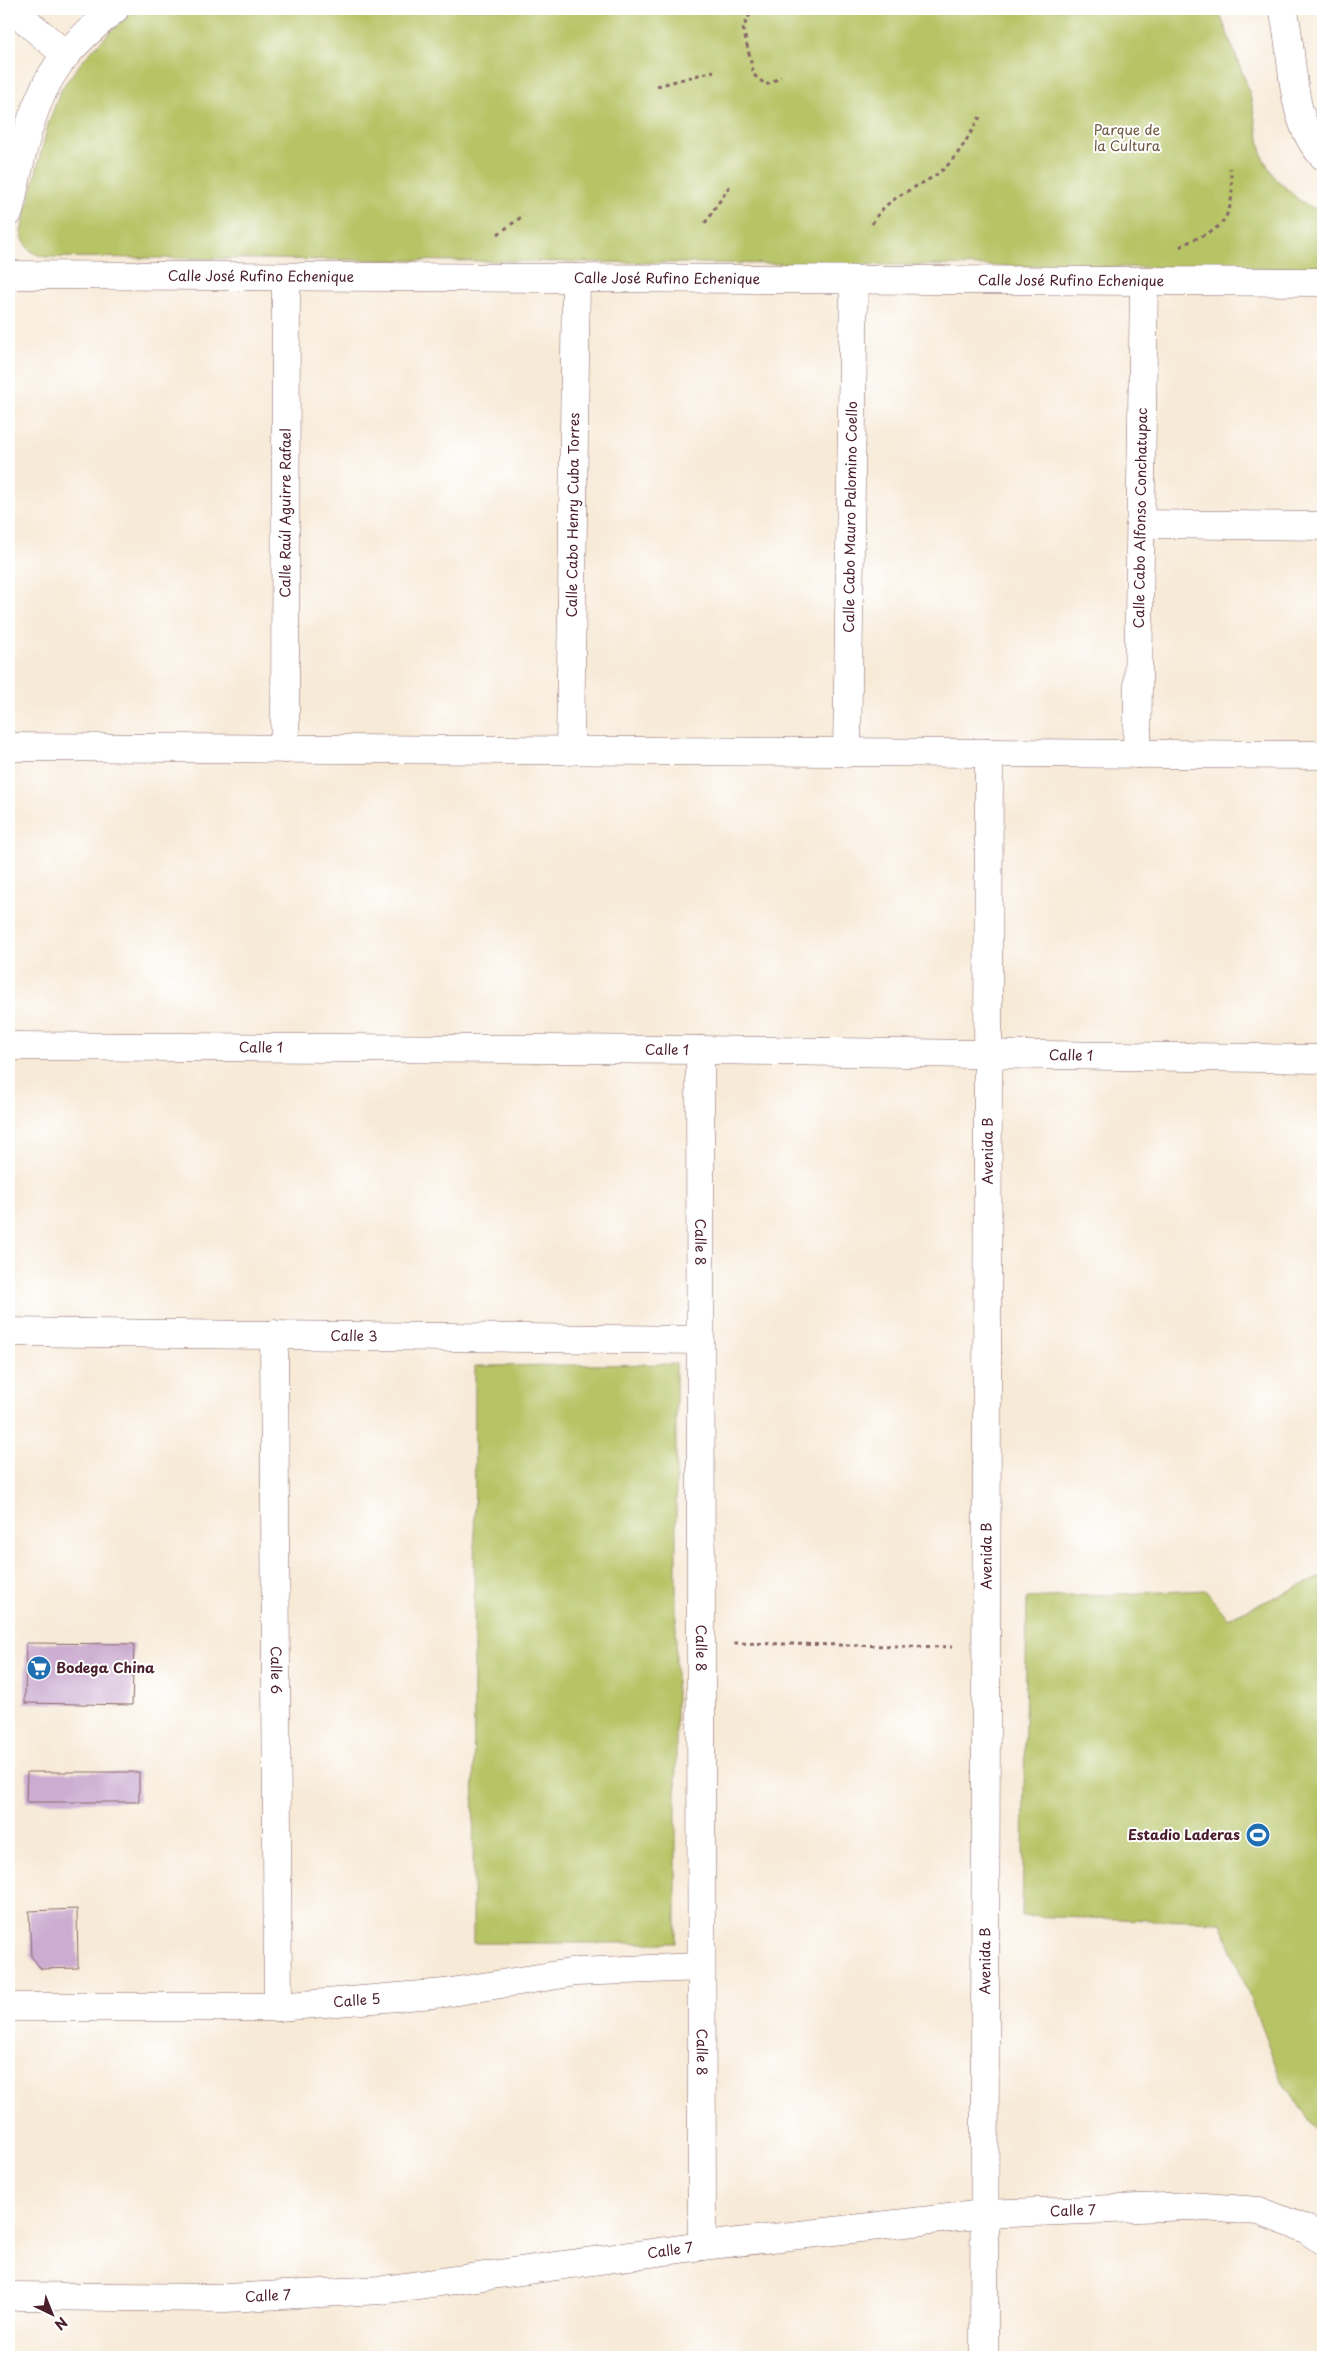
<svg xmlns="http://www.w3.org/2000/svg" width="1332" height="2366" font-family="'Playpen Sans',sans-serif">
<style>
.green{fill:#b7c466;stroke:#807248}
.building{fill:#ccadd1}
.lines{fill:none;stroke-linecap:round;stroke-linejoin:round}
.minor-casing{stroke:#876667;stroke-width:29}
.path{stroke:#876667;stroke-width:3;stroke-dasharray:4 4;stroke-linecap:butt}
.minor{stroke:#fff;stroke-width:28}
.labels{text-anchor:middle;stroke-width:4;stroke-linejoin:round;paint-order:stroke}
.park-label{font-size:14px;fill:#705940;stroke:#fff}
.street-label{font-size:14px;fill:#4a1f2b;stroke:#fff}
.poi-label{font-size:14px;font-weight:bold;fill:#4a1f2b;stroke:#fff;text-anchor:start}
</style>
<rect width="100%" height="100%" fill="#fff"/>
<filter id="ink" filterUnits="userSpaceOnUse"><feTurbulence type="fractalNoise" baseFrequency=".02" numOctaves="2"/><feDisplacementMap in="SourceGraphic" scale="10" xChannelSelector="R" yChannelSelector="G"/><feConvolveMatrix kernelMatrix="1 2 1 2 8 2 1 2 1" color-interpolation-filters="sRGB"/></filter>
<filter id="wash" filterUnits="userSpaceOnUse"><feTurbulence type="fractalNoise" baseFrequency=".0096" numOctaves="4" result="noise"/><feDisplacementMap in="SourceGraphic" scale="20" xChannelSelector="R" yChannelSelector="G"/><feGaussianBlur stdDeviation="1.12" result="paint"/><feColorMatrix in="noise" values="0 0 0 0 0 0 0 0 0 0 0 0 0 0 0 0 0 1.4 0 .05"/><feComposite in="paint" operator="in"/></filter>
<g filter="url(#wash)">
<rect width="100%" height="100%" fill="#f7ead7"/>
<path class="green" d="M138 9H1218L1249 90 1263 158 1275 178 1299 200 1323 213V269L46 257C30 254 25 248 21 232L48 125 61 89 84 59 114 28Z
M676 1364V1943H473L475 1366Z
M1323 1576V2139L1282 2082 1221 1922 1022 1916 1027 1598 1205 1590 1228 1618Z"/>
<g id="blocks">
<path class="building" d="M26 1643 134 1644 132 1705 25 1703Z
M27 1772H139V1802H26Z
M77 1909 78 1968 41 1969 31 1956 29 1911Z"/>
</g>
</g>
<g filter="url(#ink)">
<use href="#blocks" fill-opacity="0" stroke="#876667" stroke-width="1"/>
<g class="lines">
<defs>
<g id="minor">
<path d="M12 9 66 55"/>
<path d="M1283 9C1295 54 1287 119 1323 156"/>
<path d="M9 212C21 159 30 96 67 54 81 37 98 23 115 9"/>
<path id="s1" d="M9 275 1323 282"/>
<path d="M1140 524 1323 526"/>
<path d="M9 747 1323 755"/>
<path id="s2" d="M285 749 286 277"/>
<path id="s3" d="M570 751 576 278"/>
<path id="s4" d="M847 753 854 280"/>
<path id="s5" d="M1137 754 1144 282"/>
<path id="s6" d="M9 1046 700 1050 1323 1059"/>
<path id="s7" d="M700 1050 702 2246"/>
<path id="s8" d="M9 1332 700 1340"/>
<path id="s9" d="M274 1334 278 2007"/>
<path id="s10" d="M9 2007H278L445 1993 576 1972 701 1967"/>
<path id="s11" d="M9 2296 225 2298 382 2290 702 2246 984 2214 1190 2206 1259 2211 1306 2229 1323 2241"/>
<path id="s12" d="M984 2357 989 753"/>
</g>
</defs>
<use href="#minor" class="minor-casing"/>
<path class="path" d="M756 9 751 12 743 28 754 75 766 85 781 77
M657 86 714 71
M705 223 731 184
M872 224C885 197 916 189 939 173 957 159 968 137 980 117
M498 234 524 215
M1180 247C1189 241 1198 238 1208 233 1234 220 1234 193 1230 168
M734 1643 953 1647"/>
<use href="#minor" class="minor"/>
</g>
</g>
<defs>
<symbol id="supermarket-disc" viewBox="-11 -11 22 22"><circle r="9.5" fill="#1f6fb2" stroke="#fff"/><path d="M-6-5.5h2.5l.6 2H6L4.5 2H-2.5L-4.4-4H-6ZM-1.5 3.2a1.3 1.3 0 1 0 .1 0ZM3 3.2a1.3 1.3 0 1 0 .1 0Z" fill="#fff"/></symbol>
<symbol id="stadium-disc" viewBox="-11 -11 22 22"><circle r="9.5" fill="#1f6fb2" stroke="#fff"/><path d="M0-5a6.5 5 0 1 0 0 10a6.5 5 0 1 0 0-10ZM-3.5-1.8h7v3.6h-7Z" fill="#fff"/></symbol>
</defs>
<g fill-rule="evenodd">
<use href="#supermarket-disc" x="25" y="1654" width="28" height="28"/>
<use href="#stadium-disc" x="1244" y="1821" width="28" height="28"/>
</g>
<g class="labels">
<g class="park-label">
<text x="1127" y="135">Parque de<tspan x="1127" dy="16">la Cultura</tspan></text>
</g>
<g class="street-label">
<text dy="5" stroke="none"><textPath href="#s1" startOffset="252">Calle José Rufino Echenique</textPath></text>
<text dy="5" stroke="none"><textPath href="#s1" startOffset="658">Calle José Rufino Echenique</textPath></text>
<text dy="5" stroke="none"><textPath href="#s1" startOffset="1062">Calle José Rufino Echenique</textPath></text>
<text dy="5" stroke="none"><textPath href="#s2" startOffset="236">Calle Raúl Aguirre Rafael</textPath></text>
<text dy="5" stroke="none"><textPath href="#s3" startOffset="236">Calle Cabo Henry Cuba Torres</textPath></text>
<text dy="5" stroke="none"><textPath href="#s4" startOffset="236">Calle Cabo Mauro Palomino Coello</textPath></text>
<text dy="5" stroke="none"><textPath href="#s5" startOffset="236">Calle Cabo Alfonso Conchatupac</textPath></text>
<text dy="5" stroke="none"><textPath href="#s6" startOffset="252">Calle 1</textPath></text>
<text dy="5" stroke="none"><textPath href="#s6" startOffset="658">Calle 1</textPath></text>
<text dy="5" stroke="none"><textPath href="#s6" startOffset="1062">Calle 1</textPath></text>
<text dy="5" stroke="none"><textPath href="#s12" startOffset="1206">Avenida B</textPath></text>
<text dy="5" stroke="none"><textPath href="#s7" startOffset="192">Calle 8</textPath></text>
<text dy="5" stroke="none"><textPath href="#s8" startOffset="345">Calle 3</textPath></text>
<text dy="5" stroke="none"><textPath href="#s12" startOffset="801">Avenida B</textPath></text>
<text dy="5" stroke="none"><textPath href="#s7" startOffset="598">Calle 8</textPath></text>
<text dy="5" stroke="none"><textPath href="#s9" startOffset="336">Calle 6</textPath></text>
<text dy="5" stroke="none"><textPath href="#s12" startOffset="396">Avenida B</textPath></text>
<text dy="5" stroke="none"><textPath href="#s10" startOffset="348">Calle 5</textPath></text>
<text dy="5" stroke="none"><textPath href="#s7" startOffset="1002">Calle 8</textPath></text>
<text dy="5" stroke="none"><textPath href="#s11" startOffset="1069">Calle 7</textPath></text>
<text dy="5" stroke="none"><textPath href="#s11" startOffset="664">Calle 7</textPath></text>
<text dy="5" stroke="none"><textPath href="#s11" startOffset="259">Calle 7</textPath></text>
</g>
<g class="poi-label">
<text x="56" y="1673">Bodega China</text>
<text x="1240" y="1840" text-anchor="end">Estadio Laderas</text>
</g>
</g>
<rect width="1332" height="2366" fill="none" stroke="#fff" stroke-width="30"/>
<g transform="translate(52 2314) rotate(137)" stroke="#ffffff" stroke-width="4" paint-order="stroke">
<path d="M0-4L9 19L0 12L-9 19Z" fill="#4a1f2b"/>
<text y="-8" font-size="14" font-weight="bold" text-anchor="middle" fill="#4a1f2b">N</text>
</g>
</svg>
